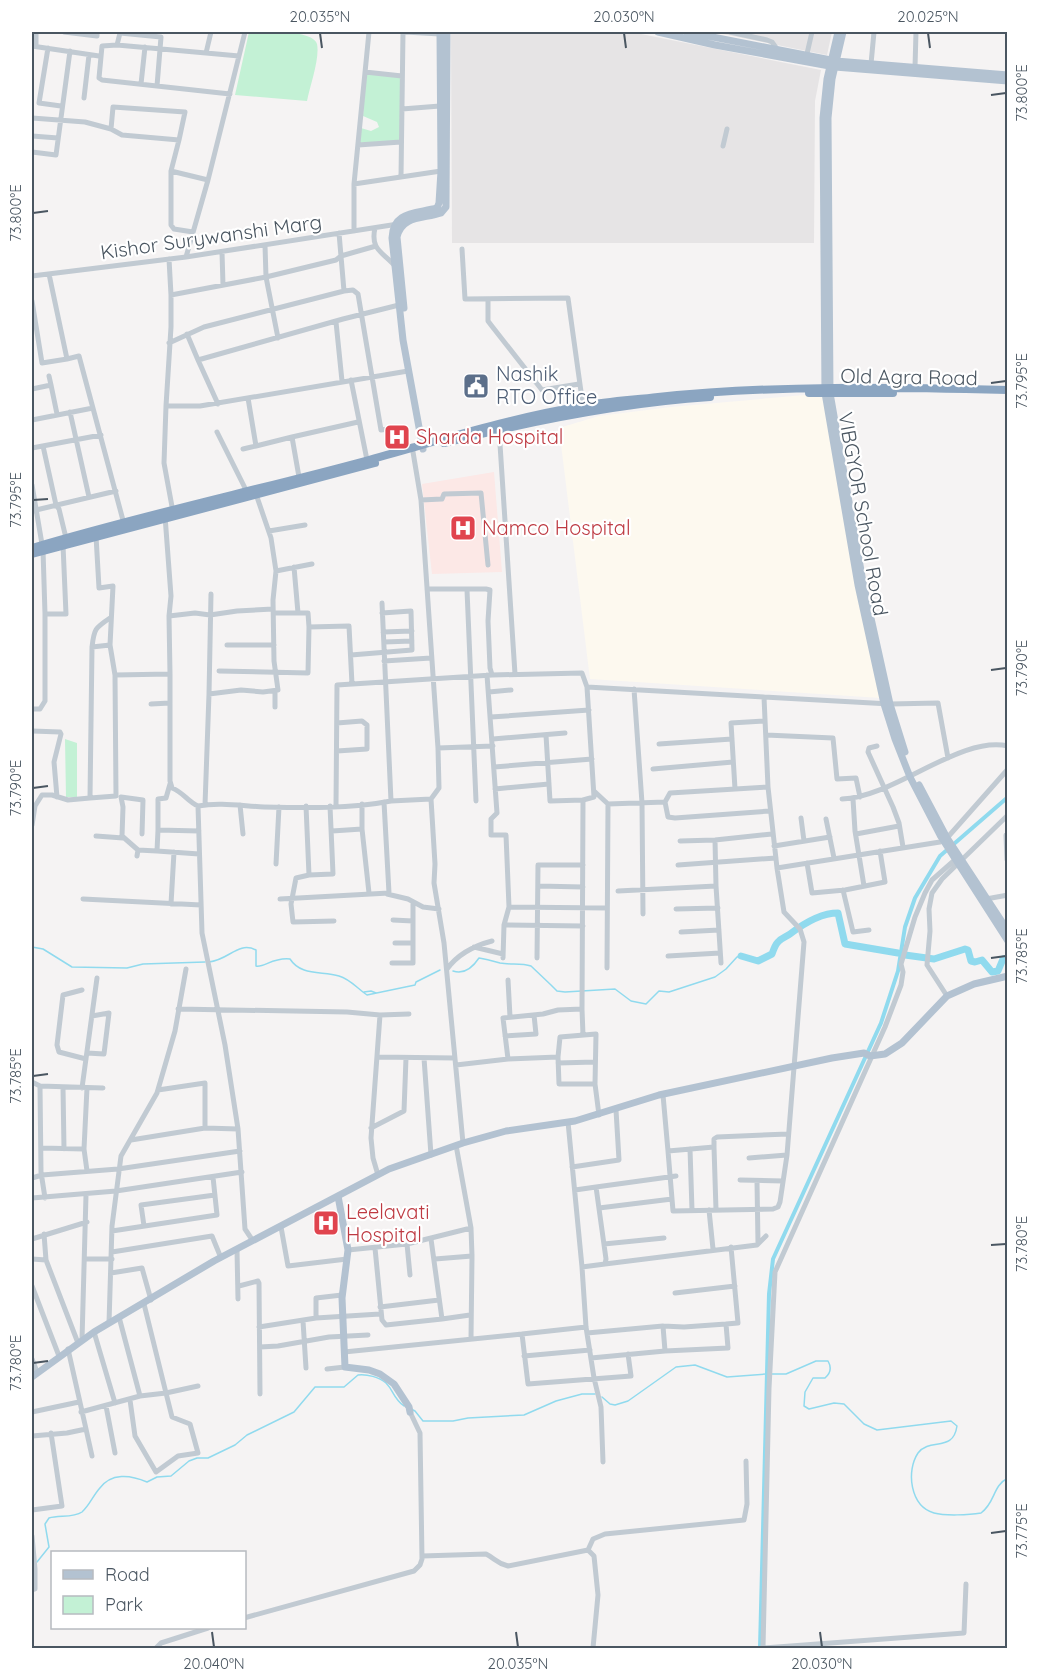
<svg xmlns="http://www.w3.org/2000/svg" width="1039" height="1680" font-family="Quicksand,sans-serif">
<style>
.commercial{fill:#fdf9ef}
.education{fill:#e6e4e5}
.medical{fill:#fce8e6}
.green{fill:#c3f1d5}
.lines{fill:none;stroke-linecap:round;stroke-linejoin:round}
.stream{stroke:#90daee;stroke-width:1.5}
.canal{stroke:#90daee;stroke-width:4}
.river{stroke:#90daee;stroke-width:7}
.minor{stroke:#c1cad2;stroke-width:5}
.major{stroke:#b3c2d1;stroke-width:7}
.highway{stroke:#8ba5c1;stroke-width:8}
.ticks{fill:none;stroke:#4a5661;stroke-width:2}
.labels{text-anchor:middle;stroke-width:4.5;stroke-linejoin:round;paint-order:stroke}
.street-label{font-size:20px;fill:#4a5661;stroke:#fff}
.service-label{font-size:20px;fill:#4e5e75;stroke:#fff;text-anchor:start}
.health-label{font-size:20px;fill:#be3a42;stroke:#fff;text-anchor:start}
.neatline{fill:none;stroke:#4a5661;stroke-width:2}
.ticks-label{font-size:15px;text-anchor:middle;fill:#4a5661}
</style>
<rect width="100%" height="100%" fill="#f5f3f3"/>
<path class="commercial" d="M816 394 824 398 881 698 590 679 559 428 599 416 671 407Z"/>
<path class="education" d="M451 32H631L821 70 815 101 814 243H452Z
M713 32H832L827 55Z"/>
<path class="medical" d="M494 472 502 572 432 574 422 484Z"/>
<path class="green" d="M249 32C261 32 313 29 317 44 320 58 310 86 307 101L235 95Z
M366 74 401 77 400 142 359 143 361 128 371 131 379 127 377 122 363 116Z
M65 739 77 743V797H66Z"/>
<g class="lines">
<path class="stream" d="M32 947 43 949 72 967 127 968 143 964 205 962
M209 962C229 960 238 941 256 950V966C264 968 273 957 290 959 301 976 321 971 339 976 350 979 358 989 367 995L415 985 416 982 440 970
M453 971C465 975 473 967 479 958 486 959 493 961 500 963 510 965 521 963 531 966L551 985 557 991 565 992 615 989 631 1001 646 1004 659 991 669 992 715 977 726 969 737 957 741 956
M364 992 371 991 376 993
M771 1374H786L816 1361H828C832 1368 831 1373 825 1378H813L805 1392 804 1406 809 1409 834 1403 844 1404 864 1424 877 1430 951 1421 957 1426C953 1453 930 1437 918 1453 906 1471 910 1506 934 1513 945 1516 969 1515 981 1513 996 1502 992 1486 1008 1478
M602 1397 610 1404 615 1405 628 1401 676 1367 695 1365 727 1377 766 1374
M411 1409 415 1411 423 1421H453L468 1418 524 1415 556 1401 582 1394H595
M37 1562 49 1547 45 1524 49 1518C59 1515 73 1518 82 1512 89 1506 93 1496 99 1489 111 1472 131 1475 147 1482L157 1477 171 1476 189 1461 197 1458H208L235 1445 247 1435 294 1412 315 1387H344L358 1375C367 1374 379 1377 386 1383 394 1391 393 1398 404 1406"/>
<path class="canal" d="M760 1648 769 1294 773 1259 881 1023 898 971 905 927 915 898 940 856 1008 797"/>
<path class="river" d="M905 955 934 959 965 949 968 950 971 961 975 962 982 960 992 972 998 971 1003 959 1008 958
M741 956 758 961 772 954C773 951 775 945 778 942 781 938 786 937 790 934 803 924 820 913 838 913L845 944 898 953"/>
<path class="minor" d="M64 32 97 36V32
M211 32 206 53 117 45 102 46 99 78 102 80 230 94
M405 32 440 34
M730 32 767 40 772 42 777 49
M117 45 120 33 161 37 157 86
M32 46 99 56
M36 46V32
M48 48 39 103 61 106
M206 53 239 56
M806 58 812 32
M871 64 874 32
M915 67 916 32
M365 72 402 76
M141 84 145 47
M84 98 89 55
M402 109 440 106
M32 118 85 122 111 129 122 135 179 140 185 112 113 107 111 129
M32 136 58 138
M179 140 171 171 208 180
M358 145 401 142
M723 146 727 129
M32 152 56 155 70 51
M171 171V225L174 229 193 232
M401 177 403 32
M354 184 441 171
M375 228C370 250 383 252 395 266
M354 231V184L369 32
M265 245 266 277 278 338
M462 249 465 299 568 298 583 406
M222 252 223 285
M186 257 208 180 245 32
M169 259 171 295 266 277 336 260 341 256 376 246
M32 276 186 257 398 224
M344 291 353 290 358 294 381 430 395 428
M488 299V321L491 325 542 390 579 384
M32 301 42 363 67 359 49 274
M336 322 342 381
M187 334 198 360 343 319 399 305
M169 343 204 327 344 291 339 233
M67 359 79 356 124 524
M198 360 218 404
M351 380 367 460
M51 385 57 414
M32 389 51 385 49 376
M166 406 171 327V295
M70 412 89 497
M32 420 93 408
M499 429 515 674
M217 432 247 492
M43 446 56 505 59 509 66 538
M256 446 292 437
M412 446 421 500 438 748 439 788 431 799 435 864 434 883 444 943 463 1143
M32 448 101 435
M243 449 256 446 248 398
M299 477 292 437 358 422
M32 485 43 550 45 614
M421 500 442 499 444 494 481 493 488 565
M32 511 116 491
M173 512 164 463 166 406H200L408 371
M165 516 171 596 169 616 195 613 210 615 237 611 273 609
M269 531 305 525
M96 536 99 588 113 586 110 645
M294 567 298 613
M276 571 312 564
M427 589H486L490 590 488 621 490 668 492 675
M467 590 476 801
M274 613H308L309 627
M383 632 412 631
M384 642 412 641
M227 645H274
M92 647C94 629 95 628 110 618
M351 655 412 650 411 611 382 613
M384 661 431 658
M219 671 308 673 309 627 349 626 352 684
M170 674V781L172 788C183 792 188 802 198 806
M115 675 110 645 92 647 90 798 116 796 115 675 170 674 169 616
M487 675 497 813 491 819V835H506L509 907 607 908
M634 689 642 803 643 914
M489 692 511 690
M209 694 211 594
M764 697 890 704 938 703 948 758
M151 704 170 703
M275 707V691
M32 709H40L45 701V614H66L63 545
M491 717 589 710
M32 731 60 732 61 734 54 762 57 797
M546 735 550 801 583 800
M766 735 833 738 837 779 856 778 860 797
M493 739 565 733
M659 744 732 739
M877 746 869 748 868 752 893 807 899 823 903 847
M438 748 493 746
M337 751 367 749V725L362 721 337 723
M494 767 592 759
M653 769 733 762
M768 787 670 793 665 802 668 817 675 818 770 811
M495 789 549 784
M735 789 731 723 765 721
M594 791 608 804 665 802
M121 797 123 807 122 836 138 850 137 856
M121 797 143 800 142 834
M842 799C895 797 960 735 1008 746
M853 799 855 831 864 886
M391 801 431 799
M362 804V829L369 893
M205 805 209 694 241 690 263 692 278 690 274 661 273 600 276 571 271 538 256 494
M240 805 243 834
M306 806 309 875
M330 806 333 874 309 875 296 878 291 904 293 922 334 921
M336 806 337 685 492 675 582 673 587 687 764 697 768 787 777 868
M801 818 804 841
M826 819 834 858
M32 825 35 806 42 795H52L68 800 90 798
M158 830V799L166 798 170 784
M199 831 158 830 157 851 199 854
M332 831 362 829
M856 834 899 826
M96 836 123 838
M680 841 715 840 772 834
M774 846 830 837
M138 850 157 851
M1007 860 1006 835H1008
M807 863 812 893 845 890 885 882 880 851
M276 864 279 807
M678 865 776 858
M538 886 583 887
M716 886 721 963
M843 890 853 932 869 930
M618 891 716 886 715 840
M387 894 408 899 423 907 439 909
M83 899 201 905
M280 899 389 893 384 802
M986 899 1008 895
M171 904 174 852
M676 909 718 908
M393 920 413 921
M504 925 509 907
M681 932 719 930
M395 943H413
M474 947 503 954
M668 956 720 953
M503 958 504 925 583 926
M537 958 538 865H583
M392 963H413V902
M607 968 608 804
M447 969C458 954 473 946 492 941
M508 980 510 1017
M82 990 63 995 57 1045 59 1052 86 1059
M947 996 927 965 930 931 929 909 932 893 942 879 1008 815
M178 1009 347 1012 380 1015
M582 1009 583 800 594 797 587 687
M505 1036 536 1034 534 1015
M87 1053 104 1054 109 1013 92 1016
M377 1057 455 1058
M558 1057 560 1037 596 1034 595 1084
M424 1058 431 1155
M508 1059 503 1018 543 1014 558 1010 582 1009 583 1035
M558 1063 595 1062
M456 1065 508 1059 558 1057 559 1084H595L599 1115
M32 1082 40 1086 103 1088
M40 1086 41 1172 45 1198
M63 1087 64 1149
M82 1088 97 978
M158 1090 205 1083V1128
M663 1095 668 1151 714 1147 716 1210
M568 1122 582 1267 586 1327 594 1378 601 1407 603 1462
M371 1128 404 1111 406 1058
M131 1140 205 1128 238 1129
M456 1145 471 1228 472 1256 471 1339
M714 1147V1139L717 1137 788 1134
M41 1148 84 1149
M690 1149 692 1210
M668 1151 672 1199
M749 1158 787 1155
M572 1167 619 1160 616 1110
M87 1171 84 1149 87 1088
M378 1175 373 1158 371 1138 380 1015 409 1014
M32 1178 42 1175 118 1169 240 1151
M740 1180 783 1181
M757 1182 758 1243
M596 1187 676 1176
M575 1190 596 1187 606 1259 605 1264 582 1267
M32 1198 116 1191 242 1172
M599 1208 672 1199 673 1211 773 1209 778 1207 780 1202 787 1155 804 942 800 929 784 912 777 868 940 842 947 838 1008 769
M709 1210 713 1249
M144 1226 141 1205 215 1195
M281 1227 288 1266 347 1259
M112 1231 217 1215 213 1177
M44 1234 46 1260 78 1343
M32 1239 87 1222
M253 1241 245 1229 238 1129 225 1045 202 933 198 806C220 802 242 806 264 807 305 808 350 809 391 801L382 603
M407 1244 410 1275
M604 1244 664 1238
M375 1248 382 1320 386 1325 442 1319 431 1239
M237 1250 238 1299
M348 1250 407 1244 471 1228
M112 1252 212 1236 221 1258
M32 1259 46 1260
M85 1259H112
M435 1259 472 1256
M605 1264 757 1245 766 1236
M111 1273 142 1268 151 1300
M32 1286 59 1356
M239 1286 258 1281 259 1283 260 1394
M675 1293 735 1286
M380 1307 439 1300
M316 1318V1298L342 1295
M442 1319 470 1315
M303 1321 306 1368
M109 1323 112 1226 121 1156 157 1093 175 1031 186 969
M726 1324 738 1323 731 1247
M663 1326 684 1327 726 1324 728 1348 665 1351
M259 1327 316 1318 380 1314
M94 1332 115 1403
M587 1333 663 1326 665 1351 591 1358
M522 1334 586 1327
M82 1340 86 1195
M260 1347 278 1346 329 1337 368 1335
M344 1352 522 1334 528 1384 631 1376 628 1354
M524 1356 590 1350
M32 1359 37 1372
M327 1369 345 1367
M140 1396 166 1393 144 1304
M130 1400 135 1436 156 1472 178 1456 198 1453 190 1424 172 1417 166 1393 198 1386
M106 1406 115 1453
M32 1412 79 1402
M81 1412 140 1396 119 1317
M86 1429 92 1456
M32 1436 67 1433 86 1429 68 1349
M32 1510 62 1506 51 1433
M32 1536 35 1569V1589L32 1590
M588 1550 593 1539 605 1534 744 1520 747 1504 746 1461
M588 1550 594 1556 598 1595 593 1648
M422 1556 486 1554C496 1559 496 1563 508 1566L588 1550
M244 1618 414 1571 420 1565 422 1559 420 1433 410 1412
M156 1648 161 1643 208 1628
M763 1648 769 1388 775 1272 885 1027 901 985 903 972 901 964 915 917 925 893 932 880 957 858
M764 1648 964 1633 966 1584"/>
<path class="major" d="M658 32 715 45 835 67 1008 81
M687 32 836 61 1008 75
M838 32 827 79 823 118 825 393 858 585 884 704 895 739 910 777 940 835 1008 941
M843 32 832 79 828 118 830 393 863 582 890 704 905 752
M404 308 397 237C402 215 424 219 441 213L446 207 447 32
M423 449 403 340 392 238C393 211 415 214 437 208L439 203 441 171 440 32
M919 785 947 838 1008 931
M338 1196 348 1250 342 1298 345 1367 369 1370 380 1374 394 1384 409 1407 410 1412
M32 1377 94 1332 214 1261 389 1169 463 1143 506 1131 575 1121 659 1095 832 1058 864 1053 870 1056 885 1054 902 1043 947 996 974 984 1008 976"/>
<path class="highway" d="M809 393H893
M444 443C531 421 620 403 710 397
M32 548C142 515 254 491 365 461 438 441 509 418 583 406 608 401 633 400 658 397 774 385 891 387 1008 390
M32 554 375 463"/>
</g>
<path class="ticks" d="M320 33 322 48M624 33 626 48M928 33 930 48M991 95 1006 93M33 213 48 211M991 383 1006 381M33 500 48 499M991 670 1006 668M33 788 48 786M991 958 1006 956M33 1076 48 1074M991 1245 1006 1244M33 1363 48 1361M991 1533 1006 1531M212 1632 214 1647M516 1632 518 1647M820 1632 822 1647"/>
<defs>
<symbol id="civic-square" viewBox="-11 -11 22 22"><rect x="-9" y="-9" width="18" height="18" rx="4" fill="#5c6f8a" stroke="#fff"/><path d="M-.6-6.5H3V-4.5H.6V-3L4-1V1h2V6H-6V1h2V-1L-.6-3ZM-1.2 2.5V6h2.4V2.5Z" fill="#fff"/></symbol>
<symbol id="hospital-square" viewBox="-11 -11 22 22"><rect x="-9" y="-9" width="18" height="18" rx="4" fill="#e0444e" stroke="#fff"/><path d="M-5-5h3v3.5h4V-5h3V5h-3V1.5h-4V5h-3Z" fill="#fff"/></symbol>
</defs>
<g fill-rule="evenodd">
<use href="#civic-square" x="461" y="371" width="30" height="30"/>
<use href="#hospital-square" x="382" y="422" width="30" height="30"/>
<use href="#hospital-square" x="448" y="513" width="30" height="30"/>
<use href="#hospital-square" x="311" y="1208" width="30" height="30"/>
</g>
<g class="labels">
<g class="street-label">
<text transform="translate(211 237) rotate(-8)" y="7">Kishor Surywanshi Marg</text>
<text transform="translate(909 377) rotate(1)" y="7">Old Agra Road</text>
<text transform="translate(863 514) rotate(80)" y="7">VIBGYOR School Road</text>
</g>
<g class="service-label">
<text x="496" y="381">Nashik<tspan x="496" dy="23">RTO Office</tspan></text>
</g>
<g class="health-label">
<text x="416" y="444">Sharda Hospital</text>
<text x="482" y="535">Namco Hospital</text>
<text x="346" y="1219">Leelavati<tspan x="346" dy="23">Hospital</tspan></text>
</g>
</g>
<rect width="1039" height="1680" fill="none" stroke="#ffffff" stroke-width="66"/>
<rect x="51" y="1551" width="195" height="78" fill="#ffffff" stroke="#b7bbc0" stroke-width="1.5"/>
<rect x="63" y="1570" width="30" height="9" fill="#b3c2d1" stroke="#b7bbc0" stroke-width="1.5"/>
<text x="105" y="1581" font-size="18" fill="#4a5661">Road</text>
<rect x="63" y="1596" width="30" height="18" fill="#c3f1d5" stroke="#b7bbc0" stroke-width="1.5"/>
<text x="105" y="1611" font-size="18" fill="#4a5661">Park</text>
<rect x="33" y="33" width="973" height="1614" class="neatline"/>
<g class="ticks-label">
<text x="320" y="22">20.035°N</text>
<text x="624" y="22">20.030°N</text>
<text x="928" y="22">20.025°N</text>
<text transform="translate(1022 93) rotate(-90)" y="5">73.800°E</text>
<text transform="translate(16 213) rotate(-90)" y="5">73.800°E</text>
<text transform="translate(1022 381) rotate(-90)" y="5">73.795°E</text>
<text transform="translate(16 500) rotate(-90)" y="5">73.795°E</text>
<text transform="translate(1022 668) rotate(-90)" y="5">73.790°E</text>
<text transform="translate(16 788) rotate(-90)" y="5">73.790°E</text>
<text transform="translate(1022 956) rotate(-90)" y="5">73.785°E</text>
<text transform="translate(16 1076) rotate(-90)" y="5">73.785°E</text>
<text transform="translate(1022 1244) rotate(-90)" y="5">73.780°E</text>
<text transform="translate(16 1363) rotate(-90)" y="5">73.780°E</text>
<text transform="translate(1022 1531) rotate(-90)" y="5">73.775°E</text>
<text x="214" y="1669">20.040°N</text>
<text x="518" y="1669">20.035°N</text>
<text x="822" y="1669">20.030°N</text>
</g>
</svg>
